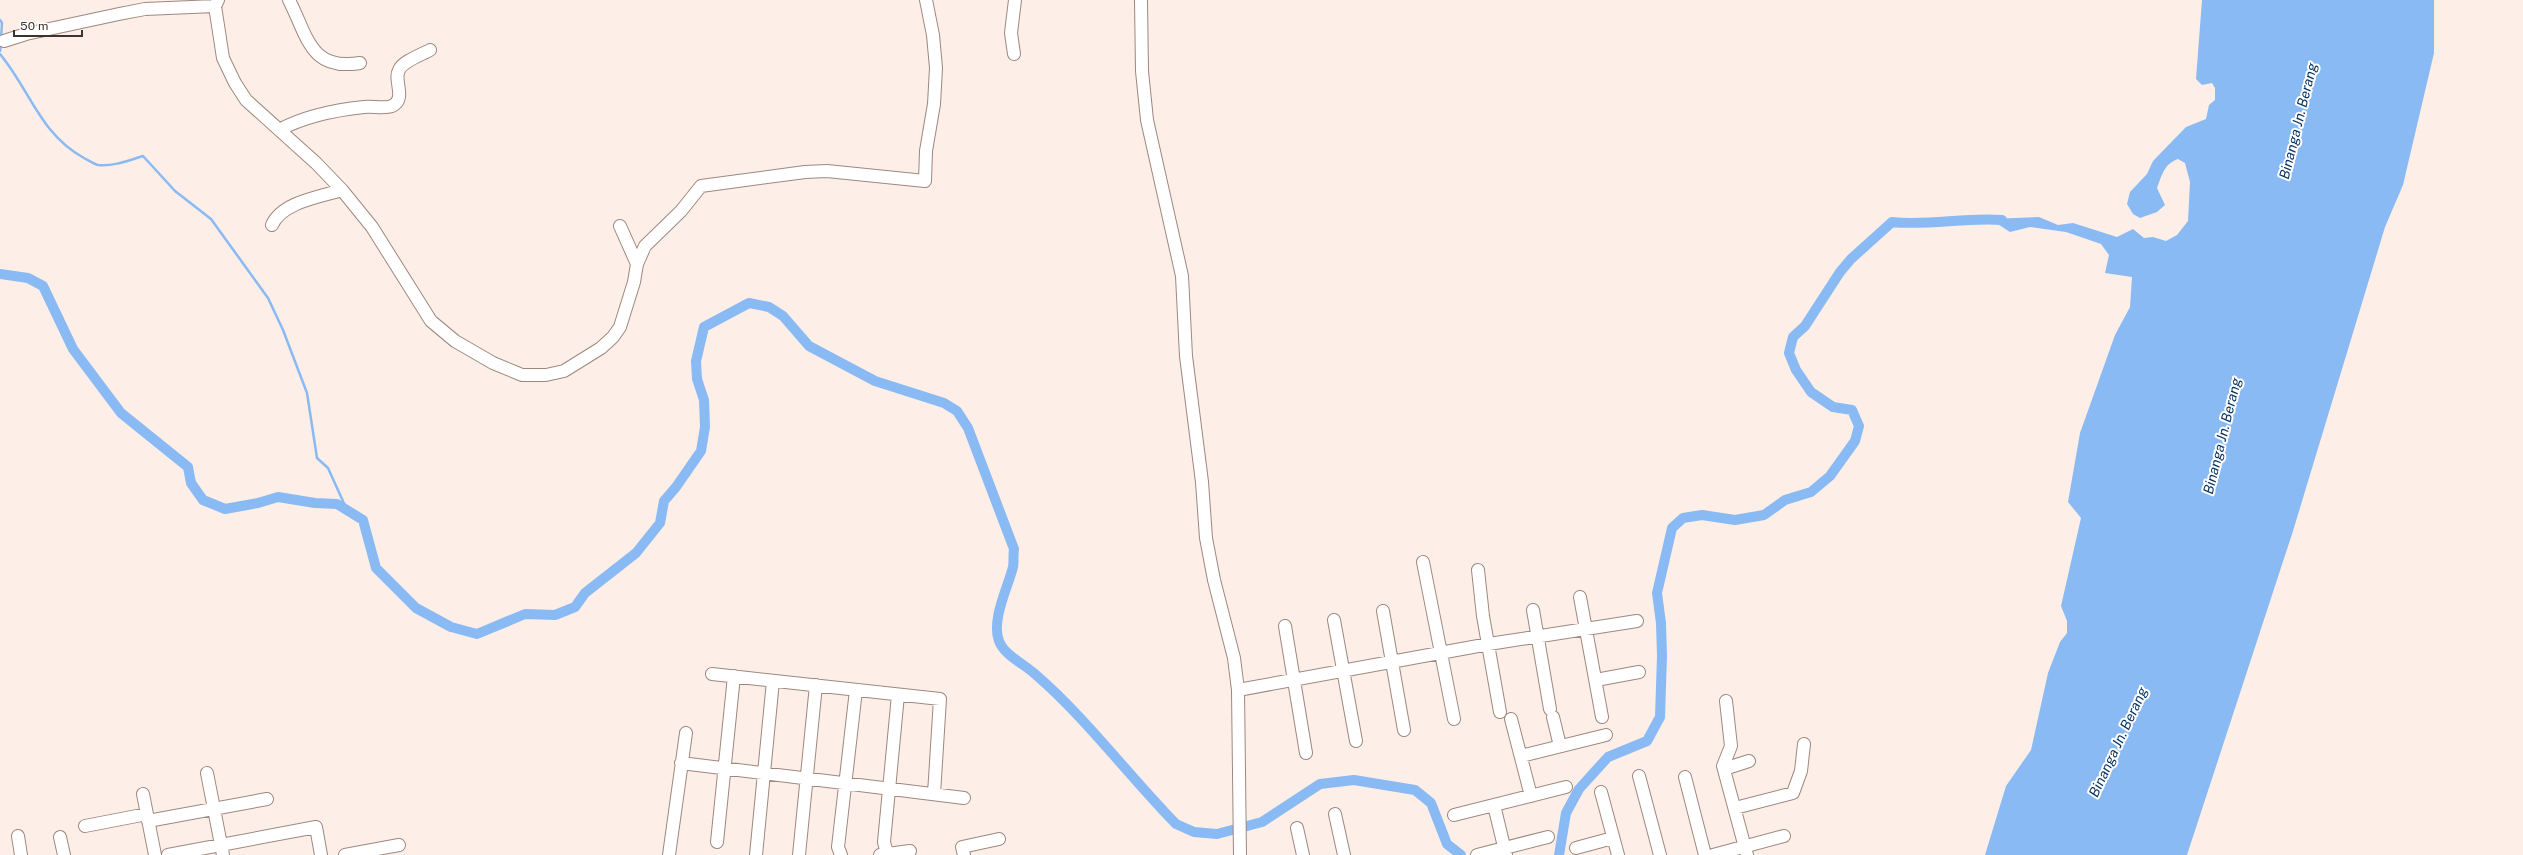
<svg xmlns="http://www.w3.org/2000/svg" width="2523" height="855" font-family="'Public Sans',sans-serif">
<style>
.water{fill:#89baf4}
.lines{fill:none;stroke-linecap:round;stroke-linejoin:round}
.stream{stroke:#89baf4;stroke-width:2.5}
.canal{stroke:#89baf4;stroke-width:10}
.minor-casing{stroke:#9d887e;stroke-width:14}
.minor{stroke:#fff;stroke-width:12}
.labels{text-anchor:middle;stroke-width:4;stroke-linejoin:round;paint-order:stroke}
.water-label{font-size:14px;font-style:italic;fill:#022f5c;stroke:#fff}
</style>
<rect width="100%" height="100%" fill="#fdefe8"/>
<path class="water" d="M2202 0H2434V53L2403 185 2385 227 2293 531 2187 855H1985L2006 786 2031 750 2048 673 2060 642 2067 633V621L2061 606 2081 518 2068 502 2080 433 2115 335 2130 307 2132 277 2105 273 2109 255 2101 244 2066 232 2030 227 2010 232 1990 219 2039 217 2058 225 2073 223 2117 237 2133 229 2144 238 2153 237 2166 241 2177 235 2188 221 2190 182 2185 163 2178 159C2164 164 2162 175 2157 188L2165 205 2157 212 2140 218 2133 214 2127 204 2130 192 2147 174 2153 161 2186 127 2206 119 2209 105 2215 100V88L2212 83 2202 85 2196 79Z"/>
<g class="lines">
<path class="stream" d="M0 20 2 23 1 39
M0 51 1 44
M0 54C30 90 40 134 84 158 88 160 94 164 98 165 112 167 130 160 143 156L175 191 211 219 268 298 283 330 307 393 317 458 328 468 347 510"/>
<path class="canal" d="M0 274 28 278 43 286 73 349 121 413 188 467 191 483 203 500 225 509 258 503 278 497 315 503 337 504 363 520 376 568 416 608 451 627 477 634 525 614 555 615 575 607 585 593 636 553 660 523 664 501 676 487 701 451 705 427 704 400 697 379 696 361 704 327 749 303 769 307 783 316 809 346 875 381 944 403 957 411 968 428 1014 549C1013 555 1014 562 1013 567 1008 587 991 620 999 641 1004 655 1024 664 1035 674 1087 719 1128 775 1176 824L1194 832 1217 834 1262 822 1320 784 1354 780 1415 790 1431 803 1447 844 1461 855
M1559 855 1566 813 1579 789 1608 757 1647 741 1660 717 1662 656 1661 623 1657 593 1672 528 1683 518 1702 515 1735 520 1764 515 1785 500 1811 492 1830 476 1855 441 1859 426 1852 410 1833 407 1811 392 1796 370 1789 353 1793 337 1805 326 1840 272 1851 259 1892 222C1929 226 1965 217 2002 220"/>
<defs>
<path id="minor" d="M218 0 215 6 223 58 235 83 246 100 316 163 342 190 372 227 431 321 455 341 493 363 522 375H546L564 371 601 348 613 337 620 327 634 282 637 264 645 246 681 211 701 186 805 172 827 171 925 181 926 151 934 104 936 68 933 35 926 0
M289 0C308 37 310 71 360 63
M1141 0 1142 71 1147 120 1182 276 1186 356 1202 482 1206 538 1214 580 1234 658 1238 690 1240 855
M4 41 26 34 119 14 145 9 215 6
M1014 54 1011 33 1015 0
M279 130C305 116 335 110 364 107 373 106 384 109 392 106 407 99 393 80 399 70 403 61 421 55 430 50
M272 225C282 202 320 197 342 190
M620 226 637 264
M1423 562 1454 719
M1478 570 1483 616 1500 712
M1580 597 1602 717
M1533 610 1550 709
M1383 611 1404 730
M1334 620 1356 741
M1285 626 1306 753
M712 674 940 699 934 794
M1596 680 1639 672
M1238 690 1489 644 1637 621
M1726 701 1731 746 1723 766 1747 855
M1553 717 1560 746
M1511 719 1531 796
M1521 756 1606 735
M681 763 964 798
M1724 769 1749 761
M207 773 223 855
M1639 776 1660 855
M1685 777 1705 855
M1601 792 1618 855
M143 794 155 855
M1494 805 1506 855
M1735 808 1793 793 1801 771 1804 744
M1335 814 1344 855
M1454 815 1566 787
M148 821 267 799
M85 826 147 814
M1297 828 1303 855
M18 836 21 855
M60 837 64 855
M717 842 734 676
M1576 848 1613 838
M887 854 884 842 898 695
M168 855 316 827 321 855
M345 855 399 845
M669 855 686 733
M756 855 773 681
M799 855 816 685
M841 855 838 847 856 690
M880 855 910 851
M964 855 962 847 999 839
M1477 855 1548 837
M1713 855 1784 836"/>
</defs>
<use href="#minor" class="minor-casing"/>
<use href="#minor" class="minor"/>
</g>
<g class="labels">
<g class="water-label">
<text transform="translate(2298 121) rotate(-76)" y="5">Binanga Jn. Berang</text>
<text transform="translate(2222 436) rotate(-76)" y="5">Binanga Jn. Berang</text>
<text transform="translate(2118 742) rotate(-65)" y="5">Binanga Jn. Berang</text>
</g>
</g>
<path d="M14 30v6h68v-6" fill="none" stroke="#3c332f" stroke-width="2"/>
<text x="20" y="30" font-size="12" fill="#3c332f" stroke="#ffffff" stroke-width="3" paint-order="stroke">50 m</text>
</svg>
